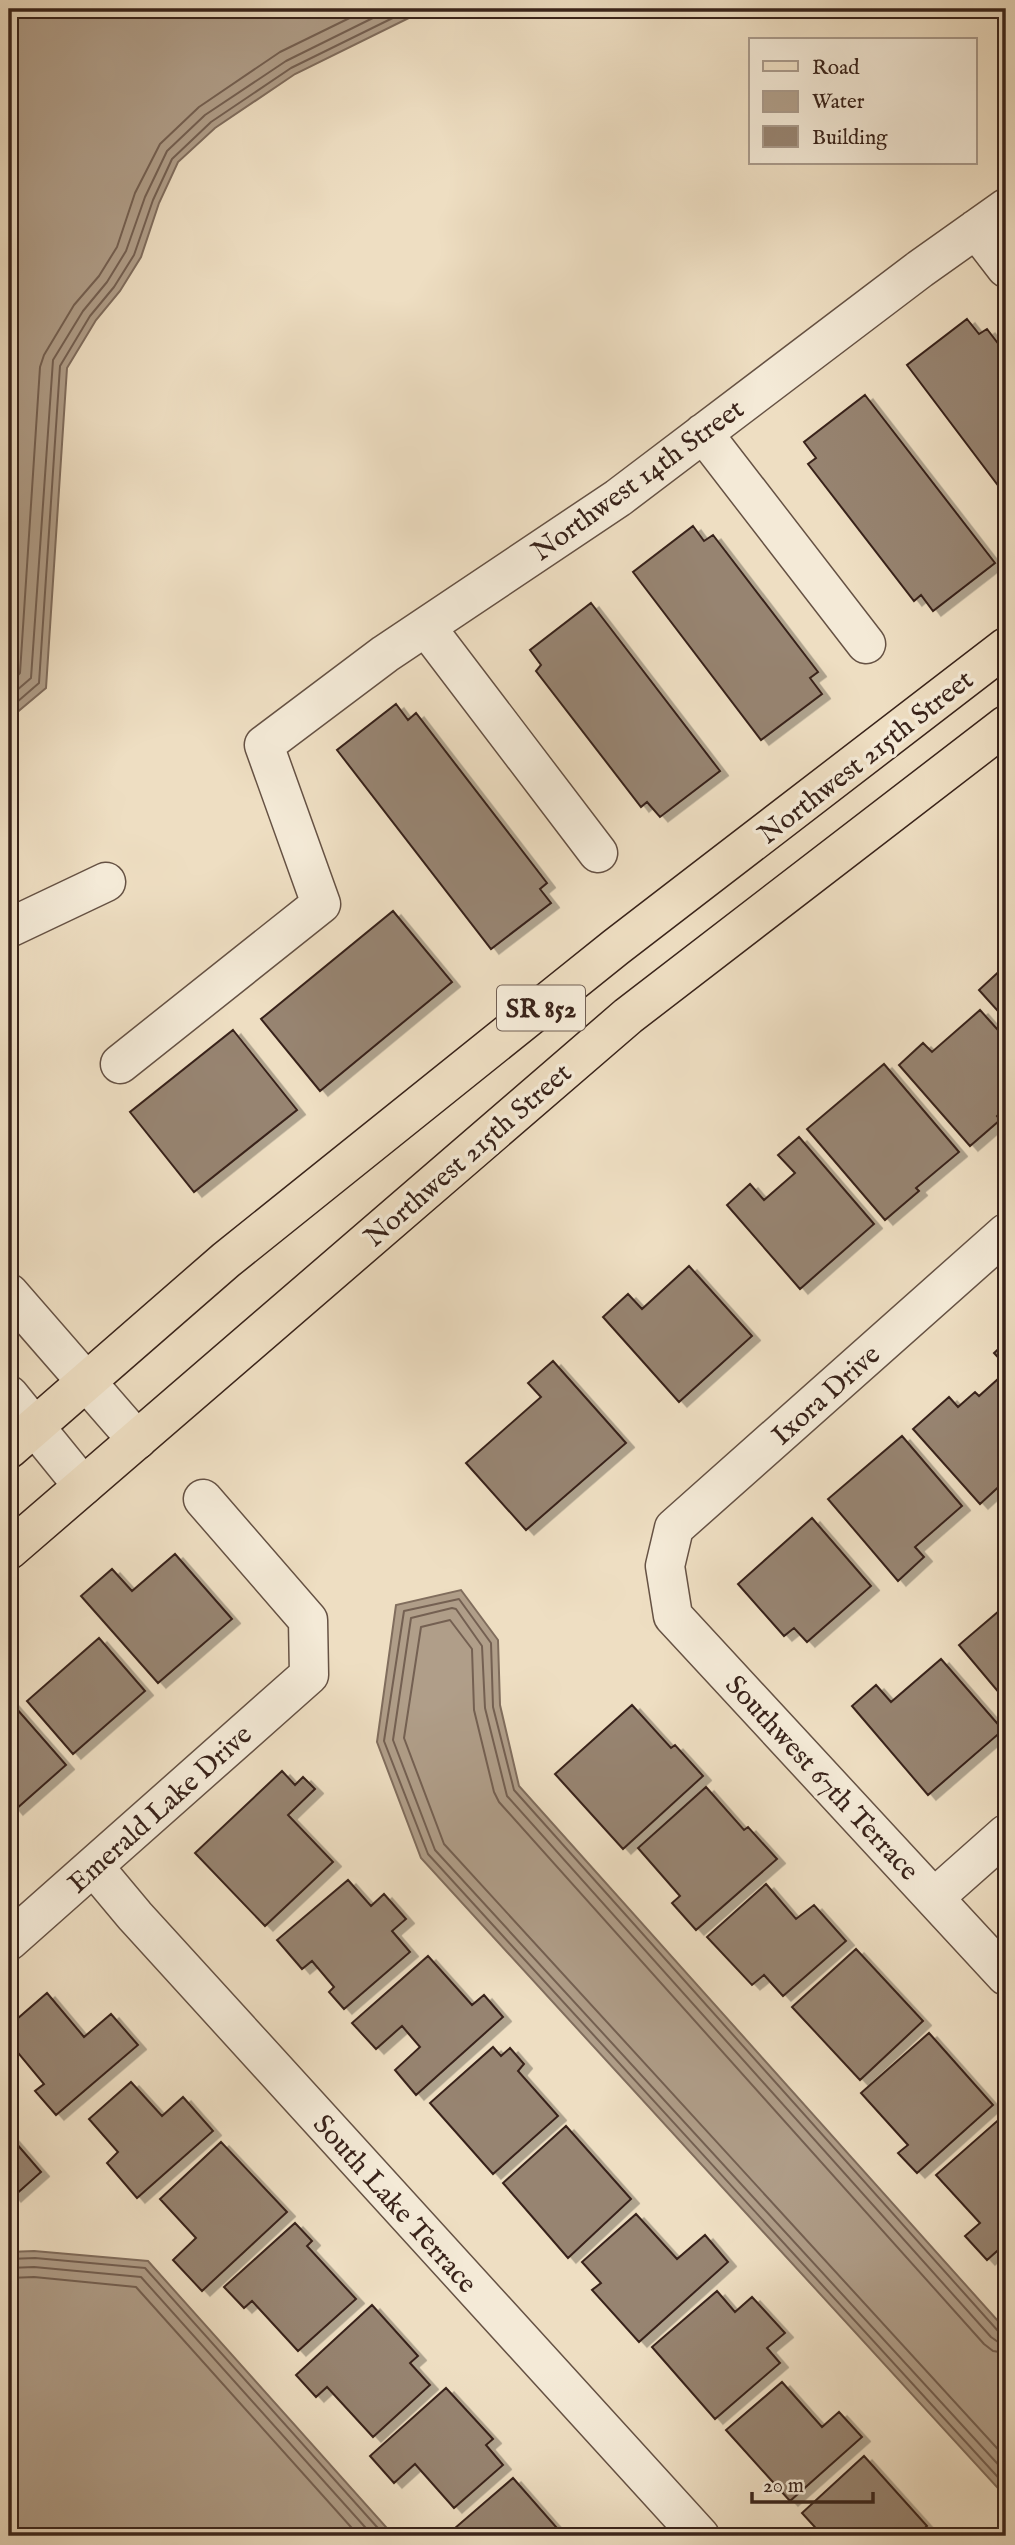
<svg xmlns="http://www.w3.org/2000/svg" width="1015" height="2545" font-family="'IM FELL English',serif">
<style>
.water{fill:#b09e89;stroke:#806d5d;stroke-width:2}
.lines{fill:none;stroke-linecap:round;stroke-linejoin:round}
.shore{stroke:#746052;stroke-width:2}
.building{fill:#978471;stroke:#39231a;stroke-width:2;filter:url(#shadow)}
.minor-casing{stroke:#665244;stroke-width:41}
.major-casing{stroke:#39231a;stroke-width:41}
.minor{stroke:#f4ead7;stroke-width:38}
.major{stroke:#eedec2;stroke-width:38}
.labels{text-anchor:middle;stroke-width:7;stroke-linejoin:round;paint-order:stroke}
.shield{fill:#f4ead7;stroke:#715f53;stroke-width:2}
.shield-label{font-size:26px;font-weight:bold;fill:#39231a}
.street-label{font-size:28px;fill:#39231a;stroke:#f4ead7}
</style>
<defs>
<filter id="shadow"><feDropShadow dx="8" dy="4.5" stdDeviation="0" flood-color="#0004"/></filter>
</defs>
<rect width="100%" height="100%" fill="#eedec2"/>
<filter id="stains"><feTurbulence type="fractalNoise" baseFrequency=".00286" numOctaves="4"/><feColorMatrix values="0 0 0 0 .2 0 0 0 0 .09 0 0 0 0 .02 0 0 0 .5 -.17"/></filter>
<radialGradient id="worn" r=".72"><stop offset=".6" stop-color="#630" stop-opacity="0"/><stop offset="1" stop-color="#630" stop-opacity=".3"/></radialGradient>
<path class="water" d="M9 9H427L295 74 215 128 178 162 159 203 141 257 120 291 96 320 67 368 46 688 9 719Z
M461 1590 498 1640 500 1705 519 1786 1006 2330V2497L421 1858 377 1742 396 1605Z
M34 2251 148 2261 394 2536H9V2252Z"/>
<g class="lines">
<path class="shore" d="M9 684 20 673 40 367 44 355 74 305 99 276 117 247 135 193 160 144 199 107 280 52 368 9
M9 697 31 678 53 360 83 311 107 282 126 251 145 197 167 151 205 115 286 61 391 9
M9 709 39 683 60 366 90 316 114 287 134 255 153 200 172 159 211 122 291 68 411 9
M9 2259 35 2258 145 2268 385 2536
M9 2268 34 2267 141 2277 373 2536
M9 2278 34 2277 136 2287 359 2536
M1006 2334 998 2331 514 1790 493 1707 491 1643 459 1599 404 1611 384 1741 428 1854 1006 2486
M1006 2343 998 2342 991 2337 507 1796 485 1708 482 1646 456 1609 452 1608 411 1618 393 1740 435 1850 1006 2473
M1006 2353 993 2351 984 2344 499 1802 494 1792 474 1710 472 1649 450 1620 421 1627 404 1738 444 1844 1006 2458"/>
</g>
<path class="building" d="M967 319 979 334 987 329 1006 354V496L907 365Z
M865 395 995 563 933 611 921 595 914 601 808 464 816 458 804 442Z
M693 526 704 541 713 535 818 672 810 678 822 694 761 740 633 572Z
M591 603 720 771 660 817 647 802 641 807 536 671 541 665 530 650Z
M396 704 408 720 416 713 547 883 540 889 551 903 491 949 337 750Z
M393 911 452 982 320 1091 261 1019Z
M1005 966 1006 968V1020L979 990Z
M980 1010 1006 1039V1107L997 1116 1000 1120 970 1146 899 1065 923 1043 932 1052Z
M233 1030 297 1110 194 1192 130 1112Z
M884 1064 959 1152 916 1188 919 1191 885 1220 807 1129Z
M799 1137 874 1224 800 1289 727 1205 750 1184 764 1200 795 1173 778 1155Z
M689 1266 752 1336 679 1402 603 1317 628 1294 642 1309Z
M1006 1342V1366L994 1353Z
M553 1361 626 1443 526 1530 466 1463 541 1397 528 1383Z
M998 1379 1006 1388V1480L980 1504 913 1429 949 1397 958 1407 975 1392 979 1396Z
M902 1436 962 1506 915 1547 924 1557 898 1581 828 1499Z
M812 1518 871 1586 807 1642 794 1628 784 1636 738 1584Z
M175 1554 232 1619 158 1683 81 1596 112 1569 132 1591Z
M1006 1605V1701L959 1645Z
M99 1638 145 1691 73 1754 27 1701Z
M941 1659 1003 1730 928 1795 852 1706 876 1685 891 1702Z
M9 1700 66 1765 15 1810 9 1803Z
M632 1705 671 1748 675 1745 703 1776 623 1849 555 1774Z
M282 1771 295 1785 303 1777 315 1789 288 1815 333 1862 265 1926 195 1853Z
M706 1787 744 1830 748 1827 777 1859 696 1930 672 1903 680 1896 638 1848Z
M348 1880 371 1906 384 1894 406 1919 392 1931 410 1952 344 2009 329 1992 334 1987 312 1961 302 1969 277 1940Z
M766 1884 796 1919 814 1905 846 1941 783 1996 764 1975 752 1985 707 1937Z
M856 1949 923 2021 860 2080 792 2007Z
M428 1956 472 2005 484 1995 503 2017 416 2095 395 2070 420 2047 402 2026 376 2049 352 2023Z
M47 1993 84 2037 111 2014 138 2045 56 2115 35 2091 44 2084 9 2042V2026Z
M929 2033 993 2105 917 2173 898 2153 908 2145 861 2093Z
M493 2047 501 2056 510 2048 524 2064 518 2071 558 2116 493 2174 430 2103Z
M131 2082 162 2116 183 2097 213 2131 137 2198 107 2163 118 2152 89 2119Z
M1004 2115 1006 2117V2243L987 2260 965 2236 980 2223 936 2175Z
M566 2126 631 2199 568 2258 503 2183Z
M9 2135 41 2172 13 2197 9 2192Z
M221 2142 287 2212 202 2291 173 2260 196 2238 160 2199Z
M636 2214 677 2259 705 2235 728 2262 639 2342 592 2290 601 2283 582 2262Z
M295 2223 312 2241 307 2246 356 2299 298 2351 252 2301 244 2308 224 2287Z
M717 2291 735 2312 752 2297 785 2333 767 2348 780 2363 715 2419 652 2347Z
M372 2305 418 2356 410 2363 430 2385 373 2437 327 2387 316 2397 296 2375Z
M782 2382 822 2427 839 2412 862 2437 790 2501 726 2430Z
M446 2388 493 2439 486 2445 503 2465 454 2508 415 2464 394 2483 370 2456Z
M864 2456 927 2526 916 2536H823L802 2513Z
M513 2478 564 2536H462L455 2528Z"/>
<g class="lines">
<defs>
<path id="minor" d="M976 229 1006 268
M703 433 866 644
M426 627 598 853
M9 928 106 882
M120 1064 321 904 264 745 385 654 618 498 920 269 1006 208
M1006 1233 674 1528 665 1566 673 1616 1006 1976
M9 1293 137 1440
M9 1395 83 1486
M94 1867 135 1916 700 2536
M935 1897 1006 1834
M9 1941 309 1675 308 1620 203 1499"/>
<path id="major" d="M9 1449 226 1260 616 947 1006 647
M9 1550 628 1016 1006 725"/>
</defs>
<use href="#minor" class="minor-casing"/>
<use href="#major" class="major-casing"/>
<use href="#minor" class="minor"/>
<use href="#major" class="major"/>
</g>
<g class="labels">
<rect class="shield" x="497" y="985.5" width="88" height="45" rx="5"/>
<g class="shield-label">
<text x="541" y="1017">SR 852</text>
</g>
<g class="street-label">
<text transform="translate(637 479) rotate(-36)" y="10">Northwest 14th Street</text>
<text transform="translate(865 756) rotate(-38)" y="10">Northwest 215th Street</text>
<text transform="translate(467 1154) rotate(-41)" y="10">Northwest 215th Street</text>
<text transform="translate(825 1394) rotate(-42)" y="10">Ixora Drive</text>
<text transform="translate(823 1777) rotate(47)" y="10">Southwest 67th Terrace</text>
<text transform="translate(159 1808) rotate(-42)" y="10">Emerald Lake Drive</text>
<text transform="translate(396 2203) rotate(48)" y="10">South Lake Terrace</text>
</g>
</g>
<rect width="1015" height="2545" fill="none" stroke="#eedec2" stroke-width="35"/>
<rect x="10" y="10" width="994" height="2524" fill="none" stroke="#39231a" stroke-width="3.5"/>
<rect x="18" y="18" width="980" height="2510" fill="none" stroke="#39231a" stroke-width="2"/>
<rect x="749" y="38" width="228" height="126" fill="#f4ead7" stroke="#a99a8b" stroke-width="2"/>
<rect x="763" y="61" width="35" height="10" fill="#eedec2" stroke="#a99a8b" stroke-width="2"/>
<text x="812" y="74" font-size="21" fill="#39231a">Road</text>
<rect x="763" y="91" width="35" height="21" fill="#b09e89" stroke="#a99a8b" stroke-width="2"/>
<text x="812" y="108" font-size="21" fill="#39231a">Water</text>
<rect x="763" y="126" width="35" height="21" fill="#978471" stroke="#a99a8b" stroke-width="2"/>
<text x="812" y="144" font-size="21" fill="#39231a">Building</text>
<path d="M752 2492v10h121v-10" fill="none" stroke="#39231a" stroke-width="3.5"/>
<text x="763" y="2492" font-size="21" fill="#39231a" stroke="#f4ead7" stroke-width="5" paint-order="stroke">20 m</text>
<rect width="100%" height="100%" filter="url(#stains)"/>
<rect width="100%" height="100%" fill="url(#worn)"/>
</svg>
